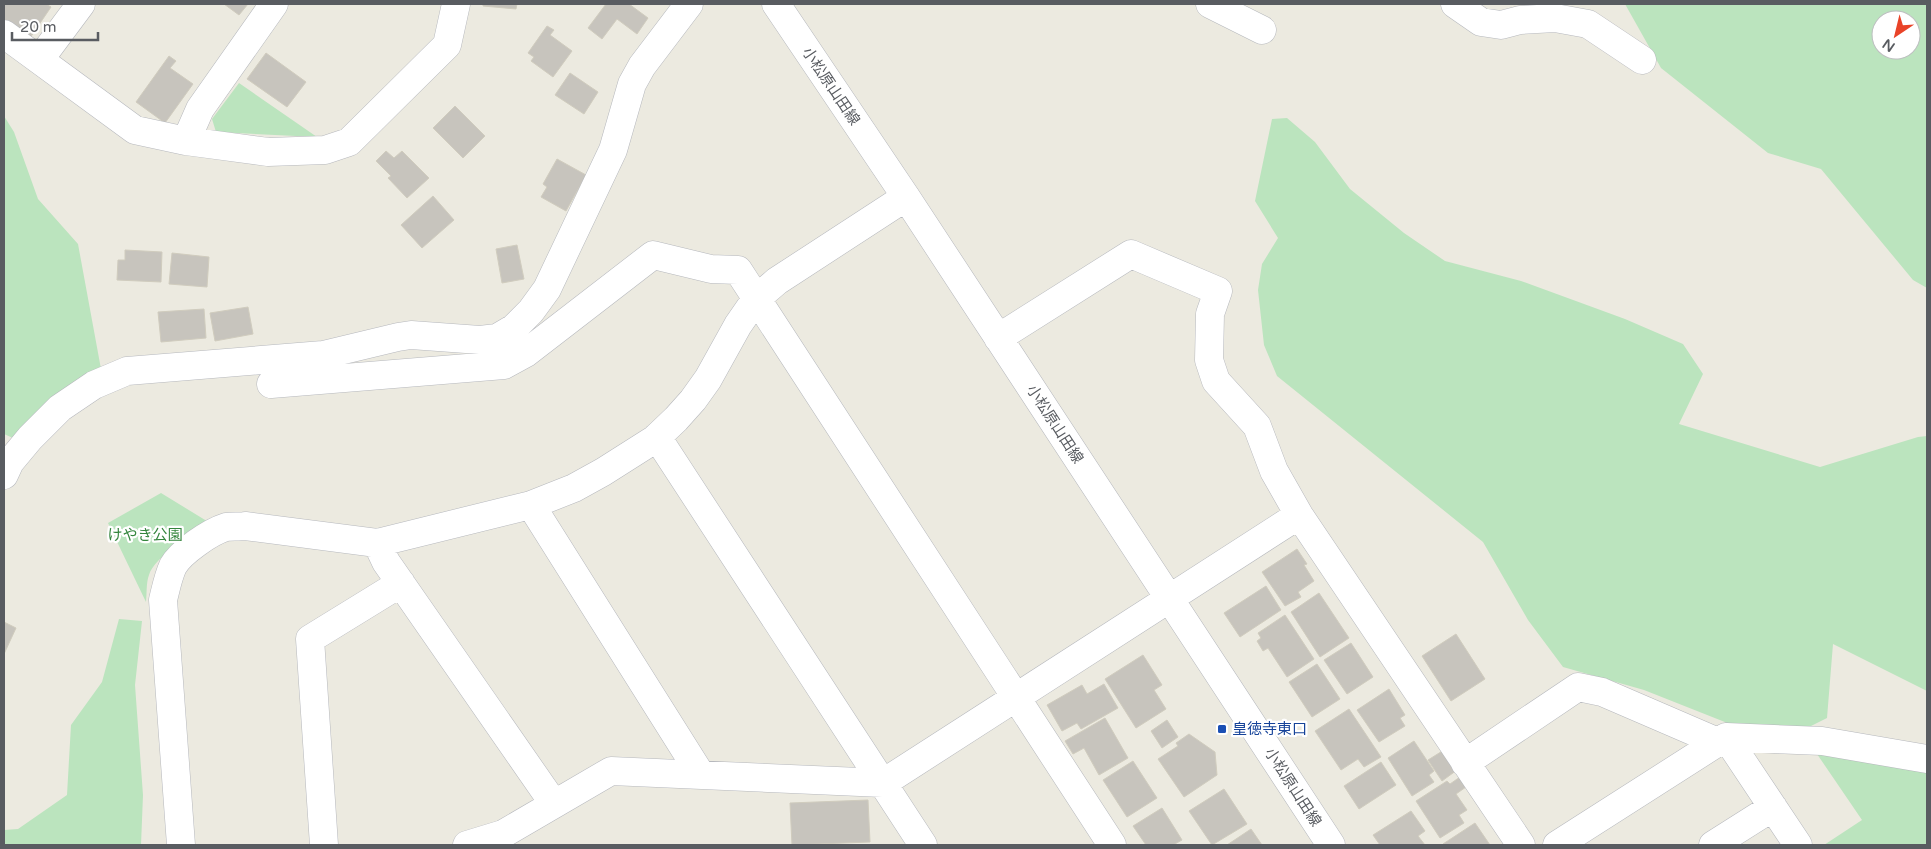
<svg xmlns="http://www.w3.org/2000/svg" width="1931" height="849" font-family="'Varela Round','Noto Sans JP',sans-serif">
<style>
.green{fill:#bbe4be;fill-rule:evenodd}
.building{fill:#c7c4bd;stroke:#d0ccbe}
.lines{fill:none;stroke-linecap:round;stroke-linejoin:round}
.minor-casing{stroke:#b6b8bd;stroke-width:29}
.minor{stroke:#fff;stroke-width:28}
.transit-dot{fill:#1a4fb4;stroke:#fff;stroke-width:2}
.labels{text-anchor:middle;stroke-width:4.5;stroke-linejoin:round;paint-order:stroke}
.street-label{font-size:15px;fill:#595c61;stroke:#fff}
.park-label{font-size:15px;fill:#34853d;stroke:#fff}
.transit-label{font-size:15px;fill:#164399;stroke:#fff;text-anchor:start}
</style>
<rect width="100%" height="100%" fill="#eceae0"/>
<path class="green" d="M1625 4H1927V288L1913 280 1821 169 1768 153 1661 68ZM1881 20H1911V50H1881Z
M239 83 317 137 216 132 212 119Z
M4 116 14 132 38 199 78 244 101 369 13 438 4 434Z
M1287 118 1315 142 1350 189 1404 233 1445 261 1521 281 1625 319 1683 344 1703 374 1679 424 1820 467 1918 437 1927 436V691L1833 644 1827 718 1803 730 1740 728 1644 690 1563 667 1528 620 1483 542 1277 376 1264 345 1258 290 1262 264 1278 238 1255 201 1272 119Z
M161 493 210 523C195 532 154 557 149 575 146 583 147 593 146 602L108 523Z
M119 619 142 621 135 685 143 795 141 845H4V830L18 829 67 795 71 725 102 682Z
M1817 754 1927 770V845H1824L1862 820Z"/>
<path class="building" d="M4 4H46L51 7 30 38 4 19Z
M224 4H248L239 15Z
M483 4H517L516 9 483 6Z
M606 4H629L648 18 637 34 617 19 602 39 588 28Z
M547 26 554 30 550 35 572 51 553 77 531 61 534 57 528 53Z
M266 53 306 82 287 107 247 79Z
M169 56 176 61 170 68 193 84 165 123 136 102Z
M570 73 598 92 584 114 555 95Z
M455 106 485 136 463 158 433 128Z
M386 151 394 158 402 151 429 178 407 198 388 178 391 176 376 161Z
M557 159 586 175 566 211 541 197 547 187 543 184Z
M433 196 454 220 422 248 401 225Z
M517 245 524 279 502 283 496 249Z
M125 250 162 252 161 282 117 280 118 260H125Z
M172 253 209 257 207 287 169 284Z
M248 307 253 334 215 341 210 313Z
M204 309 206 338 161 342 158 312Z
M1297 549 1307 564 1304 565 1314 581 1298 592 1301 597 1285 606 1262 572Z
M1266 586 1281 610 1240 637 1224 613Z
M1319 593 1349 638 1320 657 1291 612Z
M1285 615 1314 659 1287 677 1268 648 1263 651 1257 641 1261 638 1258 633Z
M4 622 16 628 4 654Z
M1456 634 1485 679 1451 701 1422 656Z
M1351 643 1373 677 1347 694 1324 660Z
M1143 655 1162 685 1154 690 1166 709 1136 728 1105 679Z
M1317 664 1340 699 1312 717 1289 682Z
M1104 684 1118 708 1081 729 1077 723 1062 731 1047 705 1082 685 1087 694Z
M1389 689 1405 715 1400 718 1405 726 1379 742 1357 710Z
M1349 709 1381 757 1364 767 1358 759 1341 770 1315 731Z
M1105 718 1128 758 1099 775 1084 748 1073 754 1065 741Z
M1167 720 1178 737 1162 748 1151 731Z
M1189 734 1215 752 1217 775 1184 797 1158 759 1178 746 1176 743Z
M1414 741 1434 771 1429 775 1434 782 1412 796 1388 758Z
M1444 750 1457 770 1442 781 1428 760Z
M1133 761 1157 798 1127 817 1103 780Z
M1381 762 1396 785 1359 809 1344 786Z
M1460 777 1466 787 1456 794 1467 810 1459 815 1464 823 1440 838 1416 801 1447 781 1450 784Z
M1224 789 1247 824 1212 845 1189 811Z
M868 800 870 842 792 845 790 803Z
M1162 808 1182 840 1173 845H1146L1133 826Z
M1411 811 1425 831 1418 836 1425 845H1380L1373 835Z
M1475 823 1490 845H1444L1443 844Z
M1251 829 1262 845H1227Z"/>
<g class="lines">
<defs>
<path id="minor" d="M776 4 906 197 1331 845
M1210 4 1262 30
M1455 4 1481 22 1501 25 1520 20 1555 18 1588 24 1642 60
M4 34 135 130 186 141 268 152 325 150 349 142 447 45 456 4
M40 59 81 4
M186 141 200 109 274 4
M998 338 1131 254 1218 291 1210 314 1209 360 1216 381 1257 426 1274 471 1299 515 1521 845
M271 384 504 365 526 353 653 255 711 269 738 270 1112 845
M657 437 923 845
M4 475 10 462 30 438 60 408 94 385 127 371 323 355 398 337 411 335 480 340 497 338 514 328 531 311 547 289 613 150 632 84 642 66 689 4
M531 505 701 775
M377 543 386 562 554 804
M1726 737 1798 845
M1465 763 1578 687 1602 692 1718 742
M181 845 163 600C166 588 168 577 173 566 181 552 210 532 226 527 231 526 239 527 245 526L377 543 531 505 574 488 603 472 655 439 676 419 693 400 708 379 738 325 756 299 777 281 906 197
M324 845 310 639 401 583
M467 845 503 834 611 771 883 783 1299 515
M1557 845 1726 737 1822 741 1927 759
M1713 845 1773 807"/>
</defs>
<use href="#minor" class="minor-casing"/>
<use href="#minor" class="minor"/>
</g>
<rect class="transit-dot" x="1217" y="724" width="10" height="10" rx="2.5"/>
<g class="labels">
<g class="street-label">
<text transform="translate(831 86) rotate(56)" y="5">小松原山田線</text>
<text transform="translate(1055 424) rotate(57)" y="5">小松原山田線</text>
<text transform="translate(1293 787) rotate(57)" y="5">小松原山田線</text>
</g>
<g class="park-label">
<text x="145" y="540">けやき公園</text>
</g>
<g class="transit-label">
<text x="1232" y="734">皇徳寺東口</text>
</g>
</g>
<rect width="1931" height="849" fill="none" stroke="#595c61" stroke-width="10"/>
<g transform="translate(1896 35) rotate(215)"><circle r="24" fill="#ffffff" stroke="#bdbec0"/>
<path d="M0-4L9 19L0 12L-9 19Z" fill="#e94328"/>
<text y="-8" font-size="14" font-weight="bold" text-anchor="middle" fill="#595c61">N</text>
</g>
<path d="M12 32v8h86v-8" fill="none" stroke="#595c61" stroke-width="2.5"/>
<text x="20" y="32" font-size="15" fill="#595c61" stroke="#ffffff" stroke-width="4" paint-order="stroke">20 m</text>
</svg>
